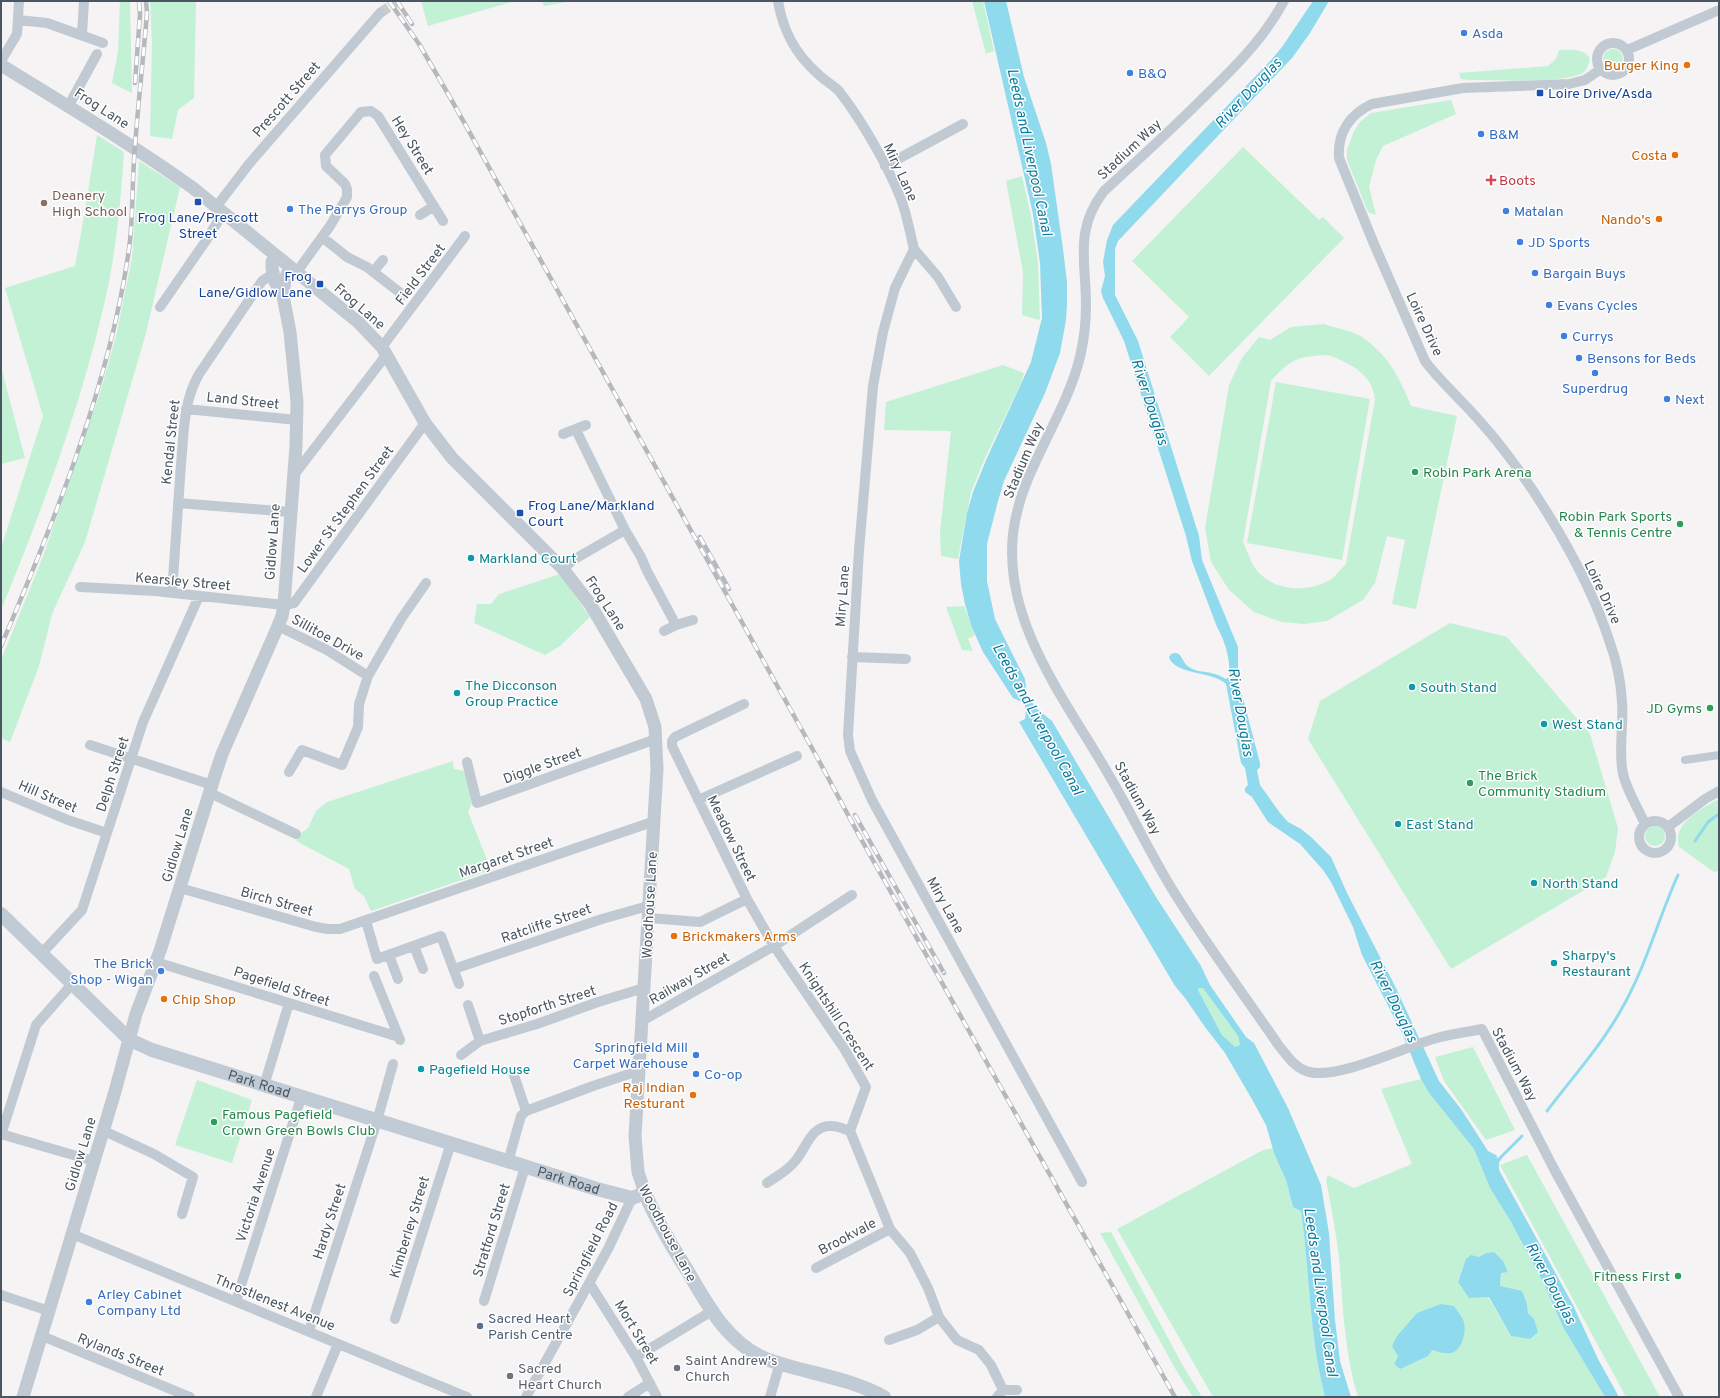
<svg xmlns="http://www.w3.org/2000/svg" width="1720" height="1398" font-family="Overpass,sans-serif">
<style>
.green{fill:#c3f1d5;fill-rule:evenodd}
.water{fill:#90daee;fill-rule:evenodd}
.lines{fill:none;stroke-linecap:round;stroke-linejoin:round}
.stream{stroke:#90daee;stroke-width:3}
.minor-tunnel{stroke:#caccce;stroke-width:10;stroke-dasharray:10 5;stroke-linecap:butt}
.pedestrian{stroke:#c1cad2;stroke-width:8}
.minor{stroke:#c1cad2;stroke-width:10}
.tertiary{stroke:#c1cad2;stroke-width:13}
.secondary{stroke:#c1cbd6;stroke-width:14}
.rail-casing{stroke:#b5b8bd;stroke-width:4.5}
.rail{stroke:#fff;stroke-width:3;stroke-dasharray:9;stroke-linecap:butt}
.shop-dot{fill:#3f7fe0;stroke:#fff;stroke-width:1.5}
.food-dot{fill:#e8710a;stroke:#fff;stroke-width:1.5}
.transit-dot{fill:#1a4fb4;stroke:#fff;stroke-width:1.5}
.health-dot{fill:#e0444e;stroke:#fff;stroke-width:1.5}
.education-dot{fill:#8d6e63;stroke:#fff;stroke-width:1.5}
.leisure-dot{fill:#2e9e5b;stroke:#fff;stroke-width:1.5}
.culture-dot{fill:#0f9aa8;stroke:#fff;stroke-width:1.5}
.service-dot{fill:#5c6f8a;stroke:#fff;stroke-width:1.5}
.worship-dot{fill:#6b7280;stroke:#fff;stroke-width:1.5}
.labels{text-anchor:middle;stroke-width:3;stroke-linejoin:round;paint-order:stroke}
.shop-label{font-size:14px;fill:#366cbe;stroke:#fff;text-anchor:start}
.food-label{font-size:14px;fill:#c56008;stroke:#fff;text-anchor:end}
.transit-label{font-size:14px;fill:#164399;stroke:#fff;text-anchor:start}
.street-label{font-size:14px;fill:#4a5661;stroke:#fff}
.health-label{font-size:14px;fill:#be3a42;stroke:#fff;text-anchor:start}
.education-label{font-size:14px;fill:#785e54;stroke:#fff;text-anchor:start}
.leisure-label{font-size:14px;fill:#27864d;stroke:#fff;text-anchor:start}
.culture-label{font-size:14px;fill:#0d838f;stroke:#fff;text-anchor:start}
.service-label{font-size:14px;fill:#4e5e75;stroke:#fff;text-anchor:start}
.worship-label{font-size:14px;fill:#5b616d;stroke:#fff;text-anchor:start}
.water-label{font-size:15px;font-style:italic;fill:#0c7c9b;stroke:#fff}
</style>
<rect width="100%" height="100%" fill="#f5f3f3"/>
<path class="green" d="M120 1H130L132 93 112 83 118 52Z
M150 1H196L194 98 178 110 172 139 150 136 152 43Z
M421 1H515L428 26Z
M542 1H572L544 6Z
M972 1H983L994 51 986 54Z
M1603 59a10 10 0 1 1 20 0a10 10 0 1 1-20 0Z
M1559 50C1571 50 1582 48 1590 58 1589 63 1588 68 1584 72 1569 84 1491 80 1468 80L1461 79 1459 73 1548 66 1556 59Z
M1451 100 1456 114 1383 146 1376 160 1369 187 1376 215 1368 212 1347 160V150L1354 131 1360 122 1371 113Z
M97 135 124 152C121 197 117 242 108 287 84 398 44 505 1 610V548L43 416 5 288 75 266 84 216Z
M1243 147 1319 220 1323 217 1344 238 1209 376 1170 337 1189 317 1132 261Z
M139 161 180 187 146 333 85 542 52 614 39 666 10 742 1 738V660L42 559 100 393 116 336 132 258Z
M1022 176 1031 216 1038 263 1040 320 1022 315 1023 272 1006 181Z
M1324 324C1335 328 1353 331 1362 337 1388 355 1400 378 1411 406L1457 416 1416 609 1392 604 1405 540 1387 536 1375 583 1363 600 1327 621 1304 624 1281 622 1254 612 1229 590 1211 562 1205 528 1229 385 1242 358 1259 337 1270 340 1291 327ZM1328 355C1349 363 1372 373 1375 399L1346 564C1340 570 1334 578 1328 581 1306 592 1280 591 1261 575 1252 567 1248 553 1243 542L1271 381C1291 359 1298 356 1328 355Z
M1003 365 1024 373 1021 383 985 458 971 492 958 559 941 556 940 532 951 431 884 430 886 402Z
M1 367 25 458 1 464Z
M1276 382 1370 399 1342 560 1247 543Z
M560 574 590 617 560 646 545 655 474 623 477 604H491L499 594Z
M964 606 975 635 968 639 973 651 962 650 946 607Z
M1450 623 1507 637 1590 734 1618 828 1615 852 1606 877 1451 969 1308 739 1320 701Z
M453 761 454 769 464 771 472 803 468 812 491 870 371 911 364 896 355 889 349 869 296 841 300 834 308 828 316 811 327 802Z
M1719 799V871L1714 872 1679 847C1672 823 1701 809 1719 799Z
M1645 836a10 10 0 1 1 20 0a10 10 0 1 1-20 0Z
M1198 988H1203L1238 1036 1240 1045 1235 1048 1222 1035 1199 992Z
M1473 1047 1515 1130 1486 1140 1444 1081 1435 1057Z
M1421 1079 1429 1093 1474 1149 1490 1188 1511 1222 1544 1284 1563 1327 1605 1397H1358C1344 1352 1343 1304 1339 1258 1336 1232 1331 1206 1326 1180L1328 1175 1354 1188 1412 1164 1381 1089ZM1486 1253 1508 1271 1501 1273 1500 1286 1527 1304 1528 1313 1511 1336 1488 1297 1458 1281 1466 1260 1479 1257ZM1465 1332 1432 1350 1394 1364 1398 1356Z
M197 1080 252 1100 232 1163 175 1145Z
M1273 1148 1286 1180 1293 1207 1301 1211C1310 1273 1309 1336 1325 1397H1213L1117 1229 1263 1150Z
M1527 1155 1660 1397H1626L1500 1165Z
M1111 1232 1183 1366 1202 1397H1193L1176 1370 1100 1233Z"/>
<path class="water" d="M984 1H1006L1024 77 1046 143 1051 164 1063 249 1067 282V305L1066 320 1060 353 1045 393 1004 481 998 501 987 544V581L995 619 1025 679 1027 695 1036 708 1052 721 1156 897 1201 966 1210 985 1246 1037 1254 1043 1288 1108 1321 1185 1329 1233 1335 1320 1340 1361 1351 1397H1325C1309 1336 1310 1273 1301 1211L1293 1207 1286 1180 1274 1153 1266 1125 1253 1101 1225 1053 1205 1027 1185 998 1175 986 1019 722 1025 719 1026 710 1024 703 1013 698 983 652 971 625 965 604 961 584 959 561 967 513 973 492 987 458 1031 362 1042 318 1040 263 1033 214ZM1198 988H1203L1238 1036 1240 1045 1235 1047 1222 1035 1199 992Z
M1313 1H1329L1310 33 1292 58 1118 241 1115 249V295L1138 341 1199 536 1202 560 1238 647V679L1260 763V767L1257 770 1260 785 1280 813 1288 822 1301 829 1311 837 1331 857 1347 893 1395 986 1439 1081 1461 1109 1488 1151 1496 1155 1498 1159 1503 1156 1499 1163V1170L1573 1305 1598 1359 1619 1397H1605L1563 1327 1544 1284 1511 1222 1490 1188 1474 1149 1429 1093 1421 1079 1402 1033 1362 955 1353 927 1331 882 1323 870 1300 844 1268 822 1252 797 1245 792V788L1248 785 1245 768 1241 763 1226 684C1213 671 1174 675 1169 657L1171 654C1182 649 1181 662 1189 667 1196 672 1203 671 1211 673 1216 674 1221 676 1226 679L1229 677C1231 660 1225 641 1217 627L1192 561 1186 536 1124 341 1103 298 1101 291 1105 276 1103 262 1107 240 1113 225 1271 60 1282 47Z
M1494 1252 1503 1261 1508 1272 1501 1273 1500 1286 1522 1291 1527 1304 1528 1313 1534 1319 1538 1332 1530 1339 1511 1336 1489 1297 1469 1298 1458 1282 1466 1259 1471 1255 1479 1257 1486 1253Z
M1441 1304 1454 1306C1457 1311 1463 1317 1464 1323 1466 1331 1463 1347 1454 1352 1447 1355 1439 1352 1432 1350L1428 1356 1400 1369 1394 1364 1398 1356 1392 1346 1397 1336 1417 1313Z"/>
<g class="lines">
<path class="stream" d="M1695 841 1708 822 1719 814
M1547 1111C1572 1078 1601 1046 1621 1010 1646 967 1658 919 1678 875
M1499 1159 1522 1136"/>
<path class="minor-tunnel" d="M380 13 398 1"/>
<path class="pedestrian" d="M1685 760 1719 755"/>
<path class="minor" d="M778 1C783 31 795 54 818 74 824 80 833 85 839 91 862 121 887 164 901 199 907 215 910 233 914 249L895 288 883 332 873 386 859 550 848 735 850 751 872 800 1082 1182
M1284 1C1263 40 1233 69 1202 99 1170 131 1137 161 1104 191 1074 230 1086 261 1086 305 1086 323 1084 340 1080 357 1065 418 1020 471 1013 534 1003 624 1068 703 1110 777 1133 816 1152 858 1177 897 1209 948 1245 996 1279 1046 1287 1055 1294 1067 1306 1071 1334 1082 1406 1046 1437 1038 1451 1034 1467 1032 1482 1029L1554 1169 1679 1397
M18 20 47 23 103 43
M82 35 84 1
M1597 59a16 16 0 1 1 32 0a16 16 0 1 1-32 0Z
M1627 50 1719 10
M1 61 17 34 19 1
M1601 69 1585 80 1569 84 1463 88 1372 104C1350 114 1337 133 1339 158L1374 244 1425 361C1436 376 1449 388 1462 402 1474 414 1485 427 1496 440 1540 495 1587 573 1609 640 1616 659 1621 681 1622 702 1624 726 1618 750 1623 774 1627 791 1638 808 1645 824
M69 105 97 54
M885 166 963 124
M216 207 249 164 380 13
M420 215 434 206
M322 237 347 257 367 267 403 295
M914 249 938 277 956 307
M373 272 383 260
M296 273 330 226 347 197V189L345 184 326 166 325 155 361 112 371 111 378 116 443 221
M160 307 205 242 223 213
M382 347 465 236
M186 409 297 420
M576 430 625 530 641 557 647 571 676 625
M563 434 586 425
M294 475 387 354
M178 503 290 512
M563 569 573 560 625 530
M80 587 155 591 284 605 294 603 425 423
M172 593C175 550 178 507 181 464 184 433 183 402 199 374L262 281 273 274
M278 626 327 650 368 676 359 704 358 727 342 765 302 750 289 772
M664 631 676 625 693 620
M852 657 906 659
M368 676 401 619 426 583
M744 704 675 737 672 741V746L747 899 774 946 845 1050 866 1087 850 1131 890 1229 910 1253 928 1288 939 1317 957 1340 979 1350 991 1365 1003 1390
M90 745 212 785
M467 762 477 803 656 739
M1 792 68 820 107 833
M210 793 296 834
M698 800 797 756
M1639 837a16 16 0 1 1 32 0a16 16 0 1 1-32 0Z
M1668 827 1705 799 1719 791
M180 888 316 927 328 929H340L655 821
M649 918 700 922 747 899
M366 921 377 959 441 936 459 984
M414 946 423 969
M42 953 82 910 143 722 199 596
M389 955 398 979
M156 962 399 1037
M454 969 602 919 648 906
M374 976 400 1040
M468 1005 480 1041
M642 1021 774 946 852 895
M461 1055 480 1041 537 1024 598 1002 644 988
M513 1072 526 1111
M264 1086 289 1003
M104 1131 154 1154 193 1177 182 1214
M1 1134 94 1161
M1 1135 36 1025 73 983
M508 1162 521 1116 526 1111 593 1086 638 1071
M767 1183C777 1176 789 1170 796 1160 806 1148 812 1124 832 1126 838 1126 844 1129 850 1131
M72 1234 467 1397
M816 1268 890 1229
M590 1284 636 1357 657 1397
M1 1295 49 1311
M236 1301 301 1098
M484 1301 525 1167
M395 1319 451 1143
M309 1331 377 1121 393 1064
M42 1336 190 1397
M889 1340 917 1330 939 1317
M636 1357 712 1311
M316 1397 338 1344
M526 1397 608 1249 632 1198
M628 1397 650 1383
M770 1397 780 1363
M997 1397 1003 1390H1017"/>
<path class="tertiary" d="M1 65C66 105 131 144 193 188L358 322 382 347 425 423 452 458 563 569 590 604 646 699 655 727 657 769 635 1136 638 1172 645 1193
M283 296 285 279 290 268
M23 1397 114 1095 136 1014 160 951 216 772 222 754 278 626 282 616 284 605 296 446 297 402 290 332 283 296 275 282 272 268V262L275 256"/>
<path class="secondary" id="s1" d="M1 914 130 1040 152 1050 597 1189 632 1198 645 1193C656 1220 671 1245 687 1270 707 1304 727 1343 766 1359 804 1373 848 1377 884 1397"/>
<defs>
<path id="rail" d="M389 1 419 44 451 99 818 759 861 839 1175 1397
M397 1 412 24
M135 83 140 14 139 1
M700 537 729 589
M1 646C54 522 110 384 129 249 133 220 132 190 134 161 137 112 143 63 147 13L146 1
M855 815 944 973"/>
</defs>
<use href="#rail" class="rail-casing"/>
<use href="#rail" class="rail"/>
</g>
<g class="shop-dot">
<circle cx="1464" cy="33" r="4"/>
<circle cx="1130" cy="73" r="4"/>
<circle cx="1481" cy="134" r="4"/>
<circle cx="290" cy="209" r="4"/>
<circle cx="1506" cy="211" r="4"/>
<circle cx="1520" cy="242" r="4"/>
<circle cx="1535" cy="273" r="4"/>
<circle cx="1549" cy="305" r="4"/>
<circle cx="1564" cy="336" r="4"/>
<circle cx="1579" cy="358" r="4"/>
<circle cx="1595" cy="373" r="4"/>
<circle cx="1667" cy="399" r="4"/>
<circle cx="161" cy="971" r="4"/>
<circle cx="696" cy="1055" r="4"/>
<circle cx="696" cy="1074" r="4"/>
<circle cx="89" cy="1302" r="4"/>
</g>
<g class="food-dot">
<circle cx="1687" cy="65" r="4"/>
<circle cx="1675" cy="155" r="4"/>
<circle cx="1659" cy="219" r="4"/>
<circle cx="674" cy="936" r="4"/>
<circle cx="164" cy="999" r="4"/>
<circle cx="693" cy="1095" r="4"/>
</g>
<g class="transit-dot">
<rect x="1536" y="89" width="8" height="8" rx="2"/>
<rect x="194" y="198" width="8" height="8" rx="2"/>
<rect x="316" y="280" width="8" height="8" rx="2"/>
<rect x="516" y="509" width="8" height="8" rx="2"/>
</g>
<path class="health-dot" d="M1489 174h4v4h4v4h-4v4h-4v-4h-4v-4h4z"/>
<circle class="education-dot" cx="44" cy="203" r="4"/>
<g class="leisure-dot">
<circle cx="1415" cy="472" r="4"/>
<circle cx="1680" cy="524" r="4"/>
<circle cx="1710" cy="708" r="4"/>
<circle cx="1470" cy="783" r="4"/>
<circle cx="214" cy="1122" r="4"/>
<circle cx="1678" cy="1276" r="4"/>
</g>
<g class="culture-dot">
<circle cx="471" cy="558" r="4"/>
<circle cx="1412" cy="687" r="4"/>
<circle cx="457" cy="693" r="4"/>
<circle cx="1544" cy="724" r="4"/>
<circle cx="1398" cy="824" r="4"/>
<circle cx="1534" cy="883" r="4"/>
<circle cx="1554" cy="963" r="4"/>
<circle cx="421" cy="1069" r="4"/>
</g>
<circle class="service-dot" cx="480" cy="1326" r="4"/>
<g class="worship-dot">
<circle cx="677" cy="1368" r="4"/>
<circle cx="510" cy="1376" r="4"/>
</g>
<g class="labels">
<g class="shop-label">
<text x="1472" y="38">Asda</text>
<text x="1138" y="78">B&amp;Q</text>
<text x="1489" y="139">B&amp;M</text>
<text x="298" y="214">The Parrys Group</text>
<text x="1514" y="216">Matalan</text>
<text x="1528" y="247">JD Sports</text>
<text x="1543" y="278">Bargain Buys</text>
<text x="1557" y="310">Evans Cycles</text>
<text x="1572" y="341">Currys</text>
<text x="1587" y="363">Bensons for Beds</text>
<text x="1595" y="393" text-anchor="middle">Superdrug</text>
<text x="1675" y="404">Next</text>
<text x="153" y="968" text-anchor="end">The Brick<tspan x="153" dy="16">Shop - Wigan</tspan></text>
<text x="688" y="1052" text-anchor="end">Springfield Mill<tspan x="688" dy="16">Carpet Warehouse</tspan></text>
<text x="704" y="1079">Co-op</text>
<text x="97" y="1299">Arley Cabinet<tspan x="97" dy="16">Company Ltd</tspan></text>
</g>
<g class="food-label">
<text x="1679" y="70">Burger King</text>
<text x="1667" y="160">Costa</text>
<text x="1651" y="224">Nando's</text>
<text x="682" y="941" text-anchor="start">Brickmakers Arms</text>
<text x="172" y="1004" text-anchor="start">Chip Shop</text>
<text x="685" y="1092">Raj Indian<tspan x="685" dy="16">Resturant</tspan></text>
</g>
<g class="transit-label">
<text x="1548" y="98">Loire Drive/Asda</text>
<text x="198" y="222" text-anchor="middle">Frog Lane/Prescott<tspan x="198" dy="16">Street</tspan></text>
<text x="312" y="281" text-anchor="end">Frog<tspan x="312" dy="16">Lane/Gidlow Lane</tspan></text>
<text x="528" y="510">Frog Lane/Markland<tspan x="528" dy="16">Court</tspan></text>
</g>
<g class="street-label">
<text transform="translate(286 99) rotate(-49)" y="5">Prescott Street</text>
<text transform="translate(102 108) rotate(33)" y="5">Frog Lane</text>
<text transform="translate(413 145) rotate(58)" y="5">Hey Street</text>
<text transform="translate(1129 149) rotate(-43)" y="5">Stadium Way</text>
<text transform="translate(901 172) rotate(65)" y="5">Miry Lane</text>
<text transform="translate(420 274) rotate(-53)" y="5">Field Street</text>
<text transform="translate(360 306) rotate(41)" y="5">Frog Lane</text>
<text transform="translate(1425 324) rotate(65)" y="5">Loire Drive</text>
<text transform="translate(243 400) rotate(6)" y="5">Land Street</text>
<text transform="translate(170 442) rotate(-84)" y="5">Kendal Street</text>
<text transform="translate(1023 460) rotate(-67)" y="5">Stadium Way</text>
<text transform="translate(345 509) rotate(-54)" y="5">Lower St Stephen Street</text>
<text transform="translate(272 542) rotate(-86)" y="5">Gidlow Lane</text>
<text transform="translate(183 581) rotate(5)" y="5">Kearsley Street</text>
<text transform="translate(1603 592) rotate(65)" y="5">Loire Drive</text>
<text transform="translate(842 596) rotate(-86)" y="5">Miry Lane</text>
<text transform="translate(606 603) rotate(57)" y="5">Frog Lane</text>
<text transform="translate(328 637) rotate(29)" y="5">Sillitoe Drive</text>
<text transform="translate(542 765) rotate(-20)" y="5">Diggle Street</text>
<text transform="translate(112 774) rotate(-72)" y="5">Delph Street</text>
<text transform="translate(48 796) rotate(23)" y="5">Hill Street</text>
<text transform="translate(1138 798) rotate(61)" y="5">Stadium Way</text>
<text transform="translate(732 838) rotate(64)" y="5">Meadow Street</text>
<text transform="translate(177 845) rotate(-73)" y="5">Gidlow Lane</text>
<text transform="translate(506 857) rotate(-19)" y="5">Margaret Street</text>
<text transform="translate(277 901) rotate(16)" y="5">Birch Street</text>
<text transform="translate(649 905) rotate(-87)" y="5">Woodhouse Lane</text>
<text transform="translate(946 905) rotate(61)" y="5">Miry Lane</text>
<text transform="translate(546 923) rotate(-19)" y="5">Ratcliffe Street</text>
<text transform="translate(689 978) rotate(-30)" y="5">Railway Street</text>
<text transform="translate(282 986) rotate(18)" y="5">Pagefield Street</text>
<text transform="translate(547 1005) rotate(-18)" y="5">Stopforth Street</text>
<text transform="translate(837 1016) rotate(57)" y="5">Knightshill Crescent</text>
<text transform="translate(1515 1064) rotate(62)" y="5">Stadium Way</text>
<text dy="5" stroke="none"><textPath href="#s1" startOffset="317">Park Road</textPath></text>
<text transform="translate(80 1154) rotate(-73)" y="5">Gidlow Lane</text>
<text dy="5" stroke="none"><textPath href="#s1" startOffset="641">Park Road</textPath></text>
<text transform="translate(255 1195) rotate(-72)" y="5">Victoria Avenue</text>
<text transform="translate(329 1221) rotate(-72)" y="5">Hardy Street</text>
<text transform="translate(409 1227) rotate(-73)" y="5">Kimberley Street</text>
<text transform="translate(491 1230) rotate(-73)" y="5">Stratford Street</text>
<text transform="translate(668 1233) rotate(62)" y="5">Woodhouse Lane</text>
<text transform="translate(847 1236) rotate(-28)" y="5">Brookvale</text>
<text transform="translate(590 1249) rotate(-63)" y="5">Springfield Road</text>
<text transform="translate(275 1302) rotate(22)" y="5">Throstlenest Avenue</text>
<text transform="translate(637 1332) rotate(59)" y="5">Mort Street</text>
<text transform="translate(121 1354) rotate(22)" y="5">Rylands Street</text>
</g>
<g class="health-label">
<text x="1499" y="185">Boots</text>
</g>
<g class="education-label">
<text x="52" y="200">Deanery<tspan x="52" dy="16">High School</tspan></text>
</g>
<g class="leisure-label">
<text x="1423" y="477">Robin Park Arena</text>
<text x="1672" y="521" text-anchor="end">Robin Park Sports<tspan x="1672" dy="16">&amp; Tennis Centre</tspan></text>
<text x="1702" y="713" text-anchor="end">JD Gyms</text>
<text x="1478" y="780">The Brick<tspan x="1478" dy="16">Community Stadium</tspan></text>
<text x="222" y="1119">Famous Pagefield<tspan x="222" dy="16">Crown Green Bowls Club</tspan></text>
<text x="1670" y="1281" text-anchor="end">Fitness First</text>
</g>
<g class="culture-label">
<text x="479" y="563">Markland Court</text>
<text x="465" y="690">The Dicconson<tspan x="465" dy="16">Group Practice</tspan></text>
<text x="1420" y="692">South Stand</text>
<text x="1552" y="729">West Stand</text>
<text x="1406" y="829">East Stand</text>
<text x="1542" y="888">North Stand</text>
<text x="1562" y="960">Sharpy's<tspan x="1562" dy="16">Restaurant</tspan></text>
<text x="429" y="1074">Pagefield House</text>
</g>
<g class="service-label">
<text x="488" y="1323">Sacred Heart<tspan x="488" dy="16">Parish Centre</tspan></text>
</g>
<g class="worship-label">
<text x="685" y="1365">Saint Andrew's<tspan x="685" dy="16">Church</tspan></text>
<text x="518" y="1373">Sacred<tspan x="518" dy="16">Heart Church</tspan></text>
</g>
<g class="water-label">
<text transform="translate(1248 93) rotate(-47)" y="5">River Douglas</text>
<text transform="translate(1030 152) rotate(78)" y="5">Leeds and Liverpool Canal</text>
<text transform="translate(1150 402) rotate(72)" y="5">River Douglas</text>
<text transform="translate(1241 712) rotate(80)" y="5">River Douglas</text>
<text transform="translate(1038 719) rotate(61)" y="5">Leeds and Liverpool Canal</text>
<text transform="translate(1394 1001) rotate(64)" y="5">River Douglas</text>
<text transform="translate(1551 1283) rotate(62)" y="5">River Douglas</text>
<text transform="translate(1321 1292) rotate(82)" y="5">Leeds and Liverpool Canal</text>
</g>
</g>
<rect width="1720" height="1398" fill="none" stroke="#4a5661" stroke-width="4"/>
</svg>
